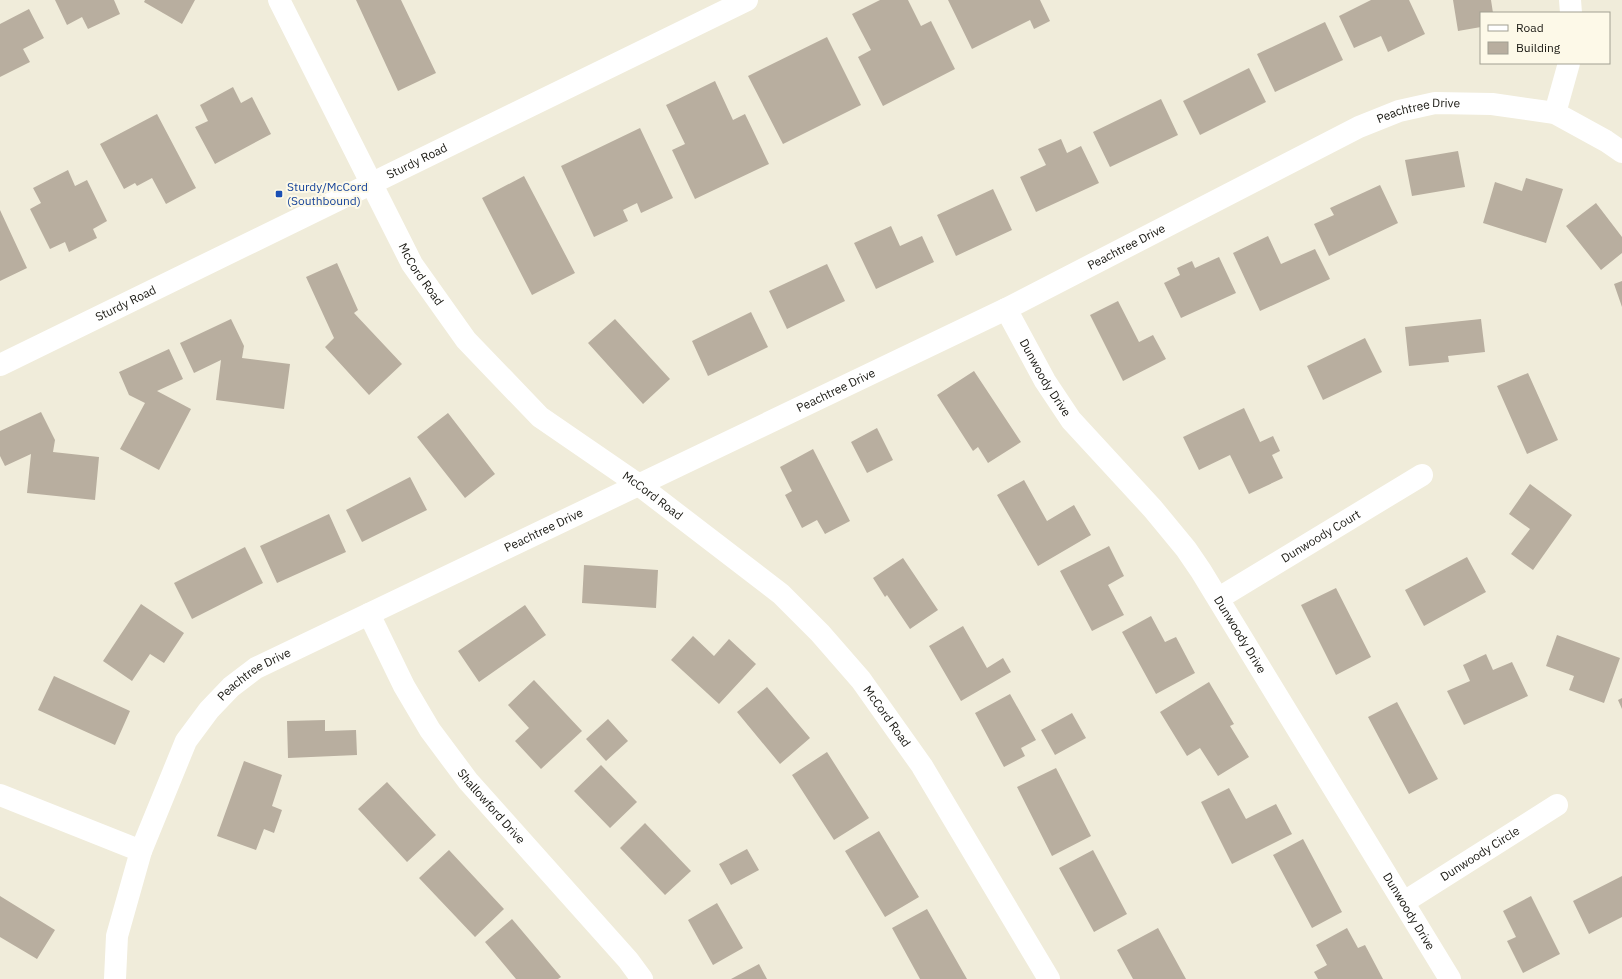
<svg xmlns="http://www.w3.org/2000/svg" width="1622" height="979" font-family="'IBM Plex Sans',sans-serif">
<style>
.building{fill:#b8ae9f}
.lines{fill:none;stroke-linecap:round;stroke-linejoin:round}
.minor{stroke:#fff;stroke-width:22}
.transit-dot{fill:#1a4fb4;stroke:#fdf9e8;stroke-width:1.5}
.labels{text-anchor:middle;stroke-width:4;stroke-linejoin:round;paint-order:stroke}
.street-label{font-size:12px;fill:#181711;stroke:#fdf9e8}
.transit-label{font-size:12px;fill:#164399;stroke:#fdf9e8;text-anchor:start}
</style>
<rect width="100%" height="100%" fill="#f0ecda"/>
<path class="building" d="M55 0H114L120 14 88 29 82 17 67 25Z
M145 0H195L182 24 144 2Z
M356 0H401L436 73 398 91Z
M880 0H908L921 26 931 21 955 69 883 106 858 57 871 50 852 14Z
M948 0H1040L1050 21 1034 29 1030 20 972 49Z
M1371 0H1409L1425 34 1388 52 1381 36 1354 48 1339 16Z
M1453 0H1491L1493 13H1481V27L1458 31Z
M29 9 44 38 23 49 30 62 0 77V24Z
M1325 22 1343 60 1275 92 1257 54Z
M827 37 861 105 783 144 748 76Z
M1249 68 1266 102 1200 135 1183 101Z
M715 81 733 120 745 114 769 164 695 199 672 150 685 144 666 105Z
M233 87 241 103 252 97 271 134 215 164 195 127 208 121 200 105Z
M1161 99 1178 135 1110 167 1093 132Z
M157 114 196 188 166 204 152 178 137 186 135 183 124 189 100 144Z
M640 128 673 198 641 213 637 203 623 210 628 221 594 237 561 166Z
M1061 139 1067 153 1081 146 1099 183 1036 212 1020 177 1046 165 1038 149Z
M1458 151 1465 187 1412 196 1405 160Z
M68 170 75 186 87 180 107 221 93 229 97 238 69 252 65 242 50 249 30 209 41 203 33 188Z
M524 176 575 273 532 295 482 198Z
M1526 178 1563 189 1546 243 1483 223 1495 182 1522 191Z
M1380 185 1398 223 1329 256 1314 224 1334 215 1330 208Z
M993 189 1012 230 956 256 937 215Z
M1596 203 1622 237V253L1601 270 1566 226Z
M0 210 27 268 0 281Z
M891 226 900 246 922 236 934 262 876 289 854 243Z
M1268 236 1281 264 1315 249 1330 279 1260 311 1233 253Z
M1219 257 1236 293 1181 318 1164 283 1180 275 1177 268 1192 261 1195 268Z
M337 263 358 310 354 313 402 364 369 395 325 347 334 338 306 277Z
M827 264 845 301 787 329 769 291Z
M1622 281V307L1614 284Z
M1118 301 1139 342 1153 335 1166 359 1123 381 1090 315Z
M751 312 768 347 708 376 692 341Z
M231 319 244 346 242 358 290 364 284 409 216 400 221 360 194 373 180 343Z
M615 319 670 379 643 404 588 343Z
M1481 319 1485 352 1448 356 1449 362 1409 366 1405 327Z
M1365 338 1382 372 1323 400 1307 366Z
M169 349 183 379 157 391 191 409 159 470 120 449 145 403 129 395 119 372Z
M974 371 1021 442 988 463 978 447 973 451 937 395Z
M1528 373 1558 440 1527 454 1497 386Z
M1244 408 1260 442 1273 436 1280 451 1272 455 1283 478 1249 494 1230 455 1199 470 1183 437Z
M41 412 55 440 53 452 99 457 95 500 27 493 31 454 5 466 0 456V431Z
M448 413 495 474 465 498 417 437Z
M877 428 893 460 867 473 851 442Z
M813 449 850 521 825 534 817 520 802 528 785 495 792 491 780 467Z
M410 477 427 510 362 542 346 510Z
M1024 480 1047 521 1074 505 1091 535 1038 566 997 495Z
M1530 484 1572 515 1533 570 1511 554 1530 529 1509 514Z
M329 514 346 552 277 583 260 546Z
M1109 546 1124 576 1108 585 1124 615 1092 631 1060 571Z
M245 547 263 583 192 619 174 583Z
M1467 557 1486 592 1424 626 1405 590Z
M903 558 938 610 910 629 887 595 885 597 873 578Z
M584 565 658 570 656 608 582 603Z
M1336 588 1371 657 1336 675 1301 605Z
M141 604 184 633 164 663 150 654 132 681 103 661Z
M525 605 546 635 479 682 458 651Z
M1151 616 1165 642 1176 637 1195 673 1156 694 1122 632Z
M963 626 987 668 1003 658 1011 672 961 701 929 646Z
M1557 635 1620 658 1604 703 1569 690 1574 676 1546 666Z
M693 636 714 656 729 639 756 664 719 704 671 660Z
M1486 654 1493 670 1512 662 1528 696 1464 725 1447 691 1470 681 1463 665Z
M54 676 130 711 115 745 38 710Z
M534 680 582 731 541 769 515 741 529 728 508 705Z
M1209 682 1234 724 1230 726 1249 757 1218 776 1200 748 1187 756 1160 712Z
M767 687 810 738 780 764 737 712Z
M1010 694 1036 740 1021 748 1025 756 1004 767 975 713Z
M1622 698V709L1618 700Z
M1397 702 1438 779 1409 794 1368 717Z
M1072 713 1086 738 1055 755 1041 730Z
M608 719 628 741 606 761 586 739Z
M325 720V731L356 730 357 755 288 758 287 721Z
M827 752 869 818 834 840 792 775Z
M244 761 282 775 272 806 282 810 274 833 264 829 256 850 217 836Z
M601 765 637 802 610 828 574 791Z
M1056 768 1091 836 1052 856 1017 787Z
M387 782 436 835 407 862 358 809Z
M1229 788 1246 819 1276 804 1292 834 1232 864 1201 802Z
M645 823 691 871 665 895 620 848Z
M879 831 919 897 885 917 845 851Z
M1303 839 1342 912 1312 928 1273 855Z
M747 849 759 870 731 885 719 864Z
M449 850 504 909 475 937 419 878Z
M1093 850 1127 914 1094 932 1059 868Z
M1622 876V917L1589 934 1573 901Z
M0 896 55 930 37 959 0 937Z
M1531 896 1560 954 1523 973 1507 941 1516 937 1503 911Z
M717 903 743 948 713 965 688 920Z
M927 909 967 979H920L892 928Z
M512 919 561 977 558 979H516L485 942Z
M1158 928 1186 979H1133L1117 950Z
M1347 928 1358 948 1365 945 1383 979H1318L1314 972 1327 965 1316 945Z
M759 964 767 979H731Z"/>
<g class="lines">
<g class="minor">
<path id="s1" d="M279 0 412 264 466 340 540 417 639 485 781 594 820 633 861 680 922 766 1049 979"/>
<path d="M1570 0 1571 13"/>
<path d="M1555 113 1569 63"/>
<path id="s2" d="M1006 309 1045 381 1071 420 1153 509 1186 549 1201 571 1450 979"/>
<path id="s3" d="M0 365 747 0"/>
<path id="s4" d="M1219 598 1422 475"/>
<path id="s5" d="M369 614 404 686 430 730 468 781 628 960 642 979"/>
<path d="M0 795 141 851"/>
<path id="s6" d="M1404 902 1557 805"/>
<path id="s7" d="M115 979 117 936 141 851 186 741 209 710 231 687 256 668 1006 309 1359 127 1399 111 1435 103 1492 104 1555 113 1606 141 1622 152"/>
</g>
</g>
<rect class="transit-dot" x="275" y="190" width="8" height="8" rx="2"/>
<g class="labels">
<g class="street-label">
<text dy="4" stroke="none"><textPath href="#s7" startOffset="1643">Peachtree Drive</textPath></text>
<text dy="4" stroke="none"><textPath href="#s3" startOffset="464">Sturdy Road</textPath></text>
<text dy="4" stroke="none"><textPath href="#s7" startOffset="1319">Peachtree Drive</textPath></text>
<text dy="4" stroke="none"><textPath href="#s1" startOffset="309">McCord Road</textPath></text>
<text dy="4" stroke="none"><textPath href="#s3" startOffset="140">Sturdy Road</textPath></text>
<text dy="4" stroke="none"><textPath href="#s2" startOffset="79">Dunwoody Drive</textPath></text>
<text dy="4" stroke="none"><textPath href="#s7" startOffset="995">Peachtree Drive</textPath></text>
<text dy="4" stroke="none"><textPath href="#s1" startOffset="633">McCord Road</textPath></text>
<text dy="4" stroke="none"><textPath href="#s7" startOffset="671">Peachtree Drive</textPath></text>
<text dy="4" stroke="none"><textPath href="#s4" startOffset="119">Dunwoody Court</textPath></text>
<text dy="4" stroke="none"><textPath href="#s2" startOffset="403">Dunwoody Drive</textPath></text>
<text dy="4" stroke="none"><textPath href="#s7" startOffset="347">Peachtree Drive</textPath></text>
<text dy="4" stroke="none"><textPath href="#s1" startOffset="957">McCord Road</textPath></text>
<text dy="4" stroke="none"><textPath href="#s5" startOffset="229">Shallowford Drive</textPath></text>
<text dy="4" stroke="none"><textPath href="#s6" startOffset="90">Dunwoody Circle</textPath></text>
<text dy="4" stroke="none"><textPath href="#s2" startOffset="727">Dunwoody Drive</textPath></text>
</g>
<g class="transit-label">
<text x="287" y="191">Sturdy/McCord<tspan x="287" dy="14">(Southbound)</tspan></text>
</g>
</g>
<rect x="1480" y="12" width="130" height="52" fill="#fdf9e8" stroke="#a19f92"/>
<rect x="1488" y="25" width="20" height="6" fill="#ffffff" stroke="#a19f92"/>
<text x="1516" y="32" font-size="12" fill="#181711">Road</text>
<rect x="1488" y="42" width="20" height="12" fill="#b8ae9f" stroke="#a19f92"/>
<text x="1516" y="52" font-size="12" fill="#181711">Building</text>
</svg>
